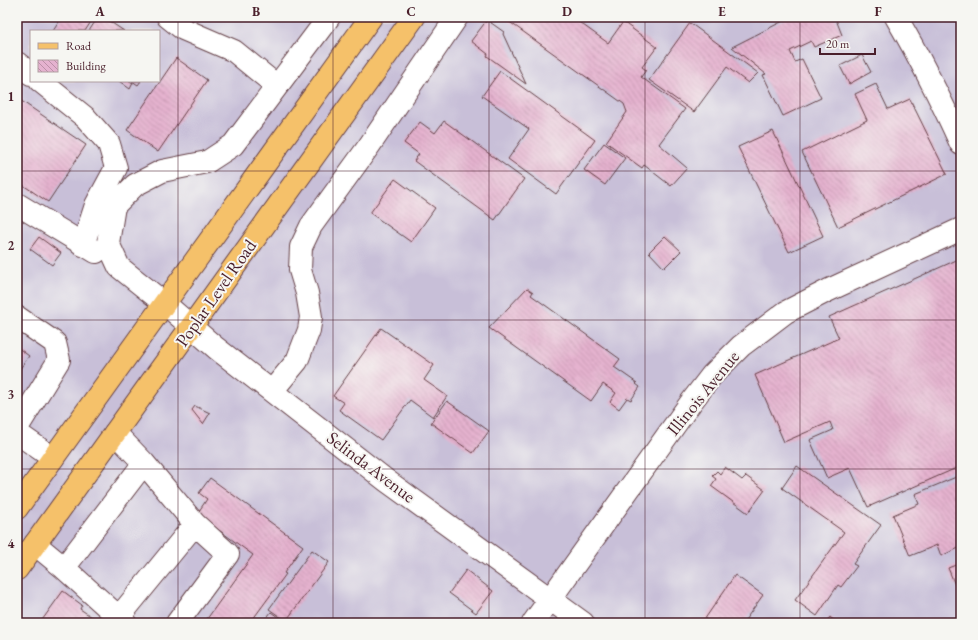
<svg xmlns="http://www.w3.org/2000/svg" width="978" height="640" font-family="'EB Garamond',serif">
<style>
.industrial{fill:#c8bfd8;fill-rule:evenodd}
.building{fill:url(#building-back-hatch)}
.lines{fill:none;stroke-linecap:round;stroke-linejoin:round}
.minor-casing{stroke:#633e45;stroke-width:24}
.major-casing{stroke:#633e45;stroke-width:24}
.minor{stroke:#fff;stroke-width:22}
.major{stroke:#f5c16b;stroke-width:22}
.grid{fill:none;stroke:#4a1f2b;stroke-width:1;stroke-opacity:0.55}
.labels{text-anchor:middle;stroke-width:4;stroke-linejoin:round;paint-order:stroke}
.street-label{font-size:18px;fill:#4a1f2b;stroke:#f6f6f2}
.neatline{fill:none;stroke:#4a1f2b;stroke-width:1.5}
.grid-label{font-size:13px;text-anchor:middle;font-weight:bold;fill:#4a1f2b}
</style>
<defs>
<pattern id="building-back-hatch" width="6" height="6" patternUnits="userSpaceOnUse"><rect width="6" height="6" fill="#e5b2cf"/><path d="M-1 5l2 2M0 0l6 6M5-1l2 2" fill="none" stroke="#bc90a8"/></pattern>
</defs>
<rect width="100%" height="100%" fill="#f6f6f2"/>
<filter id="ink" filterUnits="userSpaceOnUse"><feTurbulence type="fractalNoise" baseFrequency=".025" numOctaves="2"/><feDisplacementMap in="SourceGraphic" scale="8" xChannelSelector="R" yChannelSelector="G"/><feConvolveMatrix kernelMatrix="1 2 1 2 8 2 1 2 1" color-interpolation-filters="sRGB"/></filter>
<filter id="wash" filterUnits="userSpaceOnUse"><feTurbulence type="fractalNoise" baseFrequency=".012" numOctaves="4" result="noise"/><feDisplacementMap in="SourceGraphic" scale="16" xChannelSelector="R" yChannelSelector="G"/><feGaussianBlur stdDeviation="0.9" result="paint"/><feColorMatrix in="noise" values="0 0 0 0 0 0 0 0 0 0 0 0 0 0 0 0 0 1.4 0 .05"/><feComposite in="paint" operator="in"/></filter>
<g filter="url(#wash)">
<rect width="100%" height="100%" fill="#f3ebd9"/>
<path class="industrial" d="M17 17H961V623H17ZM31 31H159V81H31Z"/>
<g id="blocks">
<path class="building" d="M62 17H94L85 31H53Z
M98 17H103L124 31H89Z
M505 17H572L608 43 623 22 657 47 642 67 646 70 641 77 685 109 659 144 687 168 671 186 644 165 642 168 606 142 627 112 624 104 504 18Z
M791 17H835L842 35 814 47 811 41 790 51 795 62 802 59 821 98 783 116 763 75 766 74 732 47Z
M487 20 504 32 503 34 526 84 487 56 488 54 471 41Z
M690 23 758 73 748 83 727 67 694 112 649 80Z
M862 55 871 72 849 84 840 66Z
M176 58 207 80 158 152 127 130Z
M500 71 595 140 556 194 508 159 529 129 482 96Z
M119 81H130L133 83 130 89Z
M132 81H141L138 85Z
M876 84 888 109 910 99 947 174 838 227 802 152 867 120 855 94Z
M17 98 86 145 48 202 17 181Z
M444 121 524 179 495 220 414 161 419 154 404 143 420 122 435 133Z
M773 131 823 236 789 252 738 147Z
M604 143 625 158 605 185 584 170Z
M395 179 435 208 411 242 370 213Z
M665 236 681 251 664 268 649 252Z
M39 237 61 253 52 265 30 249Z
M961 258V466L868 507 850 468 827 478 810 440 833 430 830 422 784 442 755 375 839 338 829 317Z
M527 288 533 292 531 295 620 359 614 367 637 383 636 384 640 387 631 400 627 398 619 409 610 402 616 393 603 384 591 401 489 328Z
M381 328 434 365 424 380 447 396 433 417 410 400 381 440 339 410 344 403 333 396Z
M17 347 29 356 17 373Z
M447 401 489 431 473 453 431 423Z
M195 406 210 413 203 424 192 410Z
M797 466 881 525 853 564 857 566 841 587 838 585 817 616 795 600 844 532 782 488Z
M725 467 742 480 746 476 765 490 748 513 711 486 716 479 712 476 717 471 720 474Z
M961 475V547L941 556 937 545 910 556 893 515 919 504 915 494Z
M210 478 303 546 284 573 286 574 250 623H204L253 555 197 514 207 499 199 493Z
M312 550 329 562 286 621 269 609Z
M961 563V583L955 585 948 568Z
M466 570 493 591 476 613 449 593Z
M735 575 763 595 743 623H702Z
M63 591 82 605 80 609 101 623H40Z
M271 612 286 623H263Z
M830 617 837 623H825Z"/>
</g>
</g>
<g filter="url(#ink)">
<use href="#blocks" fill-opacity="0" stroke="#633e45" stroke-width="1"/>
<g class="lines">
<defs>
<path id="minor" d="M168 17 183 29 234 51 277 86
M329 17 233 145 207 162 162 171 135 185 114 206 108 243 119 267 164 303 216 348 387 481 583 623
M896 17C920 58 941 100 961 144
M17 63 31 74
M40 81 86 118 109 144 116 168 96 205 83 245
M17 204 96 252
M17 317 55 343 59 360 17 428
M272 391 297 361 309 330 311 317 307 293 300 270 301 247 311 226 369 146 457 17
M17 433 53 458
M115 433 144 463 195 524 228 554 177 623
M35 544 64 568
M119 617 195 524
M125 623 64 568 144 463
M533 623 692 401 712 375 741 346 786 312 829 290 961 229"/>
<path id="major" d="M17 508C134 344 254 181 371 17
M17 569 414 17"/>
</defs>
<use href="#minor" class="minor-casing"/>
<use href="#major" class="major-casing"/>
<use href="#minor" class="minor"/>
<use href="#major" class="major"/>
</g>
</g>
<path class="grid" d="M178 17V623M333 17V623M489 17V623M645 17V623M800 17V623M17 171H961M17 320H961M17 469H961"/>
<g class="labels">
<g class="street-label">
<text transform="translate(216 293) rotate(-55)" y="6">Poplar Level Road</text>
<text transform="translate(703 393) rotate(-51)" y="6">Illinois Avenue</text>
<text transform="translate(371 467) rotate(37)" y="6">Selinda Avenue</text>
</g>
</g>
<rect width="978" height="640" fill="none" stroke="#f6f6f2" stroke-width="44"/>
<rect x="30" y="30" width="130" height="52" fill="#f6f6f2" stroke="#b1a0a2"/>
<rect x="38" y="43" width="20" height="6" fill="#f5c16b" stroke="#b1a0a2"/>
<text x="66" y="50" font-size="12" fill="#4a1f2b">Road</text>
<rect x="38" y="60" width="20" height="12" fill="url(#building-back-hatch)" stroke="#b1a0a2"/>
<text x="66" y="70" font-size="12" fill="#4a1f2b">Building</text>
<path d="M820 48v6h55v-6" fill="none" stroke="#4a1f2b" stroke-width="2"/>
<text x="826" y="48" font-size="12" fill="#4a1f2b" stroke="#f6f6f2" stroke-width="3" paint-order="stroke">20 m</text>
<rect x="22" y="22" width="934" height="596" class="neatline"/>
<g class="grid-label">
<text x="100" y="16">A</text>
<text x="256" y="16">B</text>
<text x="411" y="16">C</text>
<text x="567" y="16">D</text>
<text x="722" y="16">E</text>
<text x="878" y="16">F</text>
<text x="11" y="101">1</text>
<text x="11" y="250">2</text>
<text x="11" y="399">3</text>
<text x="11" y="548">4</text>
</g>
</svg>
